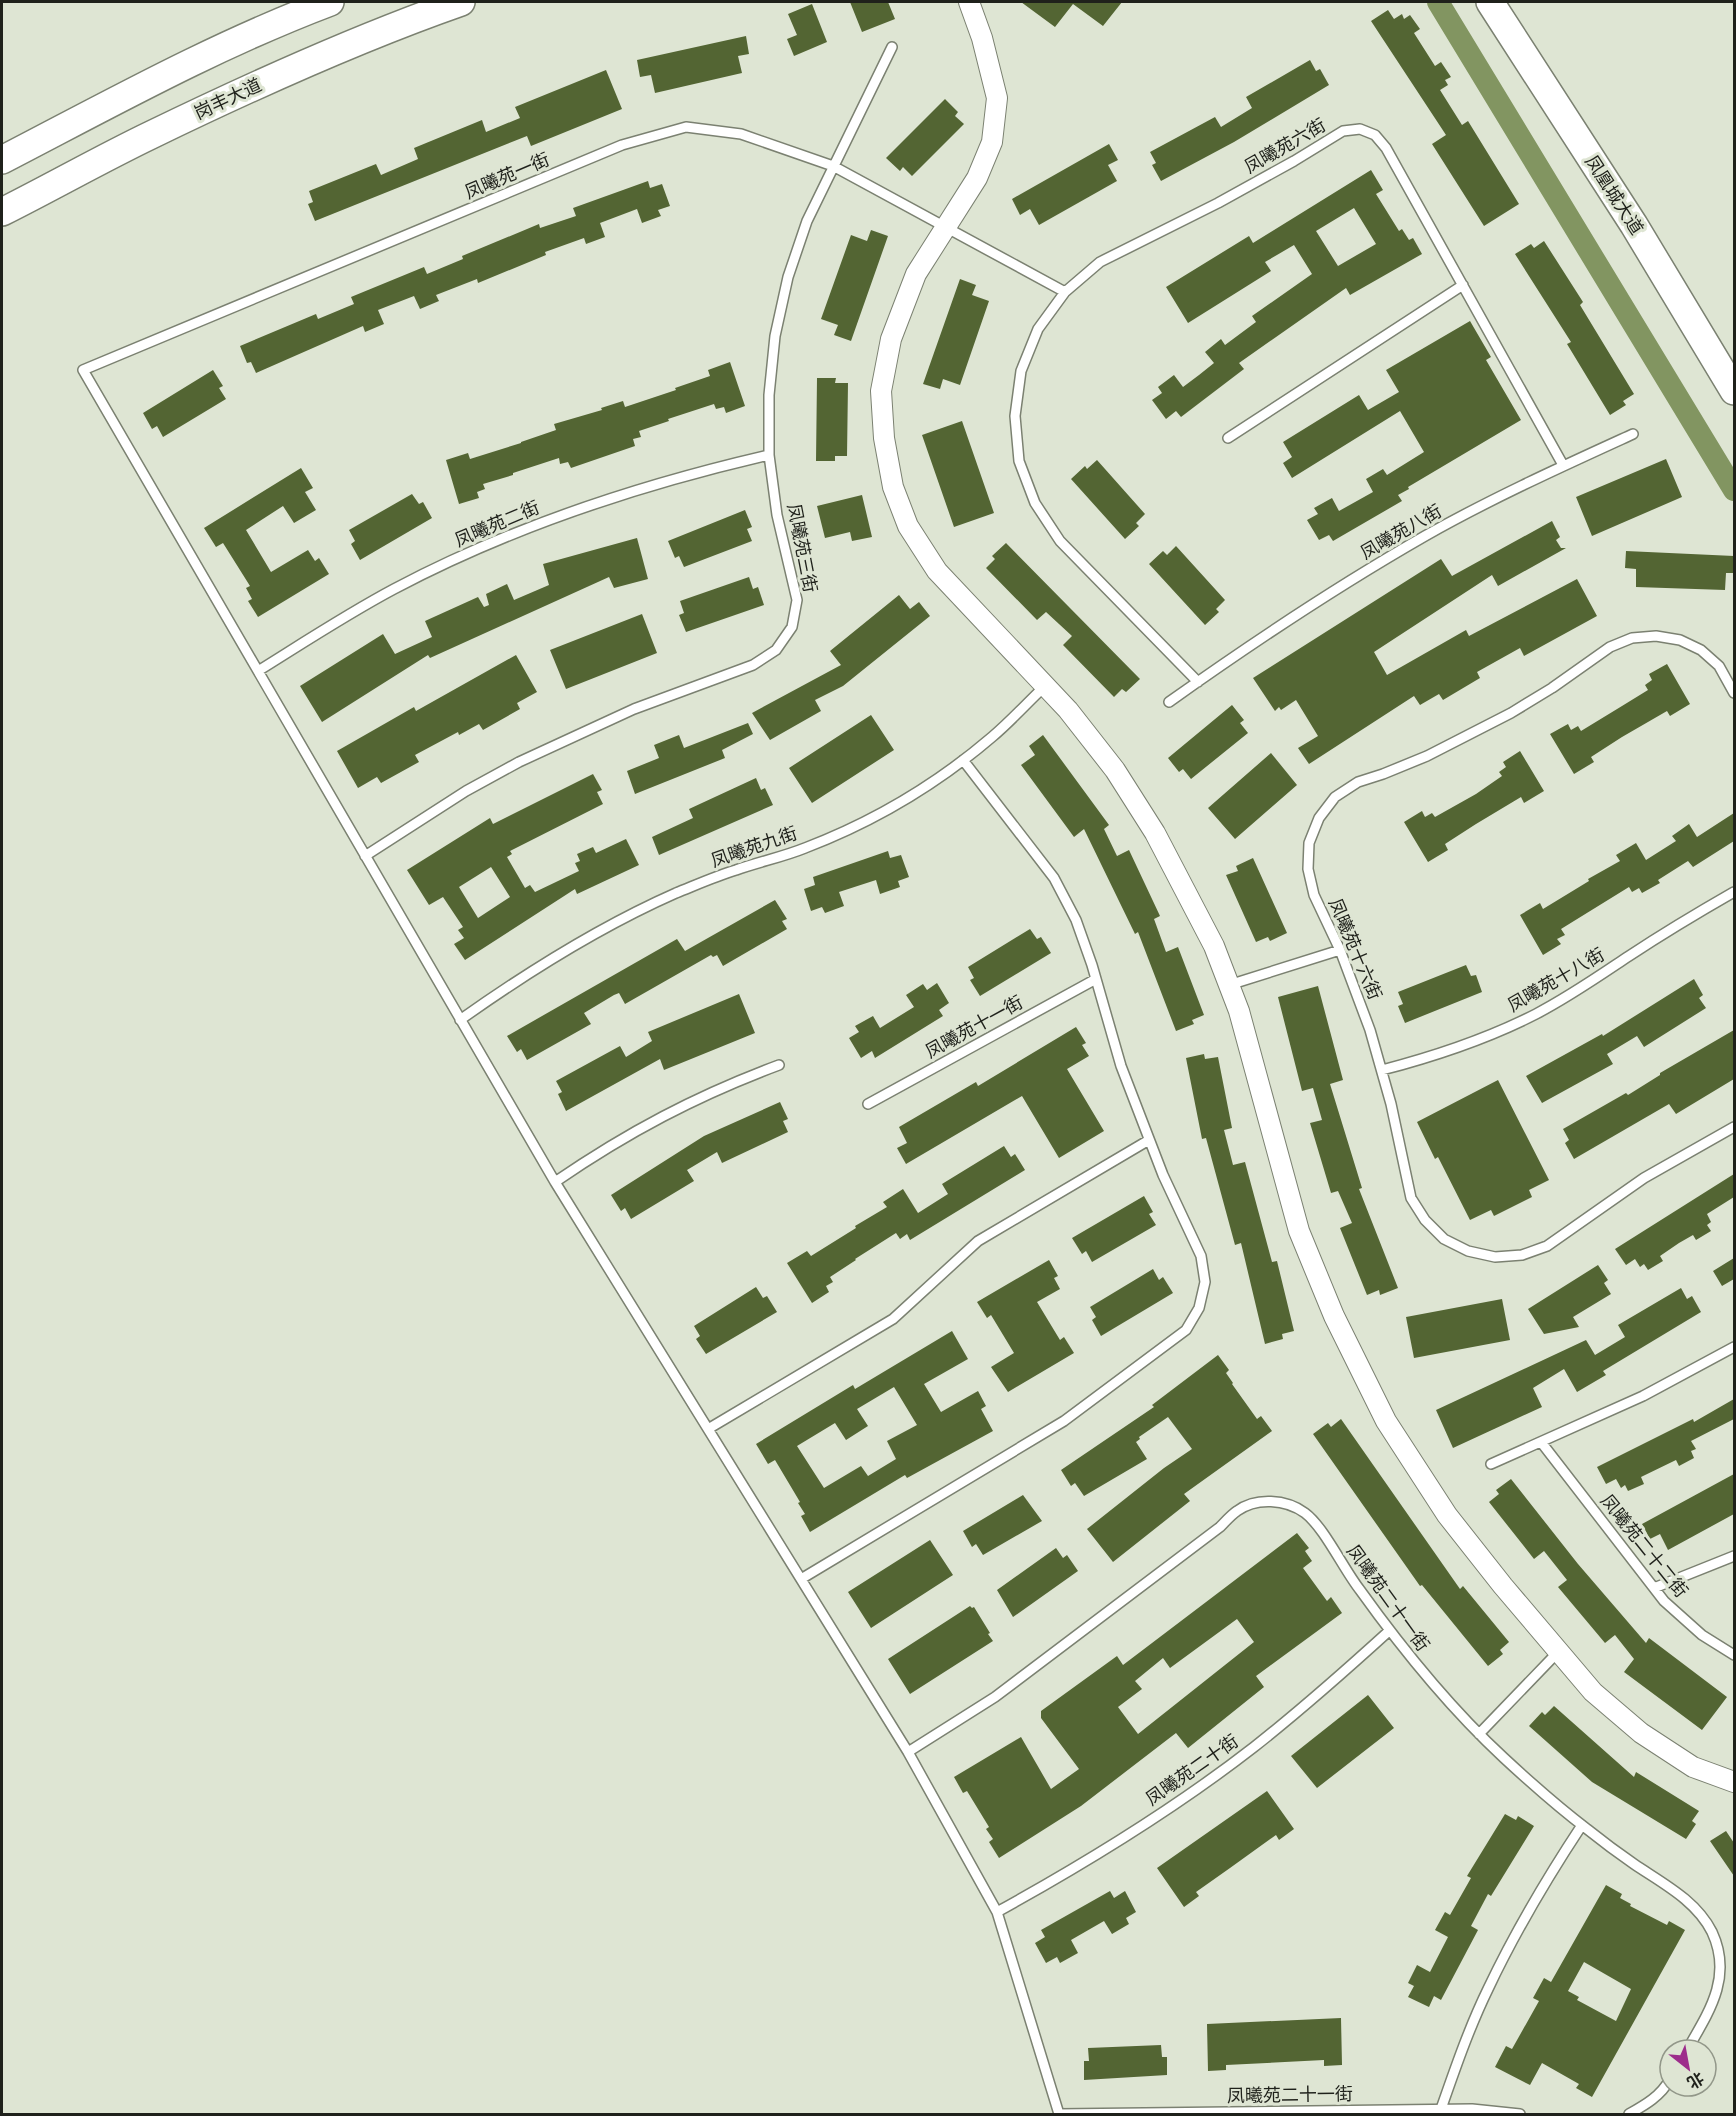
<svg xmlns="http://www.w3.org/2000/svg" width="1736" height="2116" font-family="'DejaVu Sans','Noto Sans SC',sans-serif">
<style>
.lines{fill:none;stroke-linecap:round;stroke-linejoin:round}
.canal{stroke:#829561;stroke-width:22}
.building{fill:#536533;fill-rule:evenodd}
.service-casing{stroke:#7b8171;stroke-width:12}
.minor-casing{stroke:#7b8171;stroke-width:22}
.secondary-casing{stroke:#7b8171;stroke-width:30}
.service{stroke:#fff;stroke-width:9}
.minor{stroke:#fff;stroke-width:20}
.secondary{stroke:#fff;stroke-width:27}
.labels{text-anchor:middle;stroke-width:6;stroke-linejoin:round;paint-order:stroke}
.street-label{font-size:18px;fill:#1f211b;stroke:#dee5d3}
</style>
<rect width="100%" height="100%" fill="#dee5d3"/>
<g class="lines">
<path class="canal" d="M1438 2 1734 490"/>
</g>
<path class="building" d="M850 2H888L895 19 862 32Z
M1021 2H1122L1103 26 1073 4 1055 27Z
M812 4 827 42 794 56 787 39 797 35 788 14Z
M1388 10 1394 19 1402 14 1404 19 1410 15 1420 29 1414 33 1435 66 1441 62 1451 77 1445 80 1448 85 1440 90 1462 125 1468 121 1519 204 1484 226 1432 144 1446 135 1371 21Z
M746 36 749 54 738 56 742 73 655 93 651 75 640 77 637 60Z
M1310 60 1316 71 1320 69 1329 85 1234 142 1161 181 1152 165 1156 163 1150 152 1215 117 1221 127 1252 108 1246 97Z
M606 70 622 109 531 146 527 136 315 221 308 204 313 202 309 191 376 164 381 175 418 159 414 148 482 120 486 132 520 118 515 107Z
M945 99 958 112 955 116 964 124 912 176 903 167 900 171 886 158Z
M1109 144 1118 160 1108 165 1117 181 1039 225 1030 209 1020 215 1012 199Z
M1371 170 1383 190 1376 194 1399 231 1402 229 1409 240 1413 238 1422 254 1350 295 1346 288 1239 363 1244 369 1181 417 1176 411 1166 419 1152 400 1162 393 1158 387 1174 375 1183 387 1199 375 1214 363 1205 352 1221 339 1225 345 1256 322 1252 316 1312 274 1294 245 1265 262 1271 271 1188 323 1166 287 1249 236 1253 243ZM1354 208 1376 244 1338 266 1316 231Z
M648 181 650 188 662 184 670 206 658 210 661 216 642 223 637 209 600 223 605 237 586 244 584 238 545 252 546 255 478 283 477 279 436 295 439 301 420 309 414 296 378 310 384 324 365 332 363 326 256 373 251 362 247 363 240 346 316 314 318 319 354 304 351 297 424 267 427 274 463 259 462 256 539 224 540 228 576 216 573 208Z
M871 230 888 236 851 341 834 335 838 325 821 319 851 235 867 241Z
M1544 241 1583 302 1580 305 1634 394 1623 401 1626 405 1610 415 1567 344 1571 342 1515 254 1531 244 1534 248Z
M960 279 976 285 972 295 989 301 960 385 943 379 940 389 923 384Z
M1470 321 1491 357 1486 360 1521 420 1408 487 1409 489 1398 495 1402 501 1333 541 1329 535 1319 540 1307 520 1318 514 1314 508 1332 498 1339 511 1373 492 1366 479 1383 469 1387 475 1424 452 1400 411 1292 478 1283 463 1292 457 1283 442 1359 395 1368 410 1399 392 1386 370Z
M730 362 745 406 726 413 724 407 716 409 714 404 668 419 669 421 639 431 641 437 633 439 635 446 571 468 568 462 560 464 559 458 513 473V475L483 484 485 489 477 492 479 498 459 504 446 460 468 453 470 459 521 443V442L556 430 554 424 602 410 601 408 623 401 625 407 676 390 675 388 710 376 708 370Z
M213 370 223 386 219 388 226 399 163 437 157 426 152 429 143 413Z
M817 378H836L835 383H848L847 456H835V461H816Z
M962 421 994 513 954 527 922 435Z
M1666 459 1682 497 1592 536 1576 497Z
M1097 460 1145 514 1136 523 1139 526 1125 539 1071 479 1085 466 1087 469Z
M301 468 313 488 305 492 316 510 294 523 283 506 246 530 271 572 308 550 315 561 319 558 329 574 258 617 248 601 252 599 246 588 250 586 223 543 216 547 204 528Z
M412 494 419 504 423 502 432 518 360 560 351 544 355 541 349 530Z
M862 495 872 537 852 541 850 532 825 538 817 506Z
M745 510 752 527 747 529 752 541 684 567 679 556 675 558 668 541Z
M1552 521 1560 537 1556 540 1561 548H1566L1498 586 1492 575 1374 652 1387 675 1466 630 1469 636 1577 579 1597 616 1524 656 1520 648 1477 672 1480 678 1443 700 1439 694 1420 705 1414 696 1309 764 1298 748 1318 736 1296 700 1281 710 1279 707 1275 711 1253 678 1441 559 1452 576Z
M637 538 648 579 614 588 609 577 430 658 428 655 322 722 300 686 383 634 395 654 432 637 425 621 478 597 484 607 489 605 486 594 507 584 514 600 549 585 543 564Z
M1006 543 1140 679 1126 692 1122 689 1114 697 1063 645 1072 636 1046 612 1037 620 986 568 995 559 992 556Z
M1176 546 1225 600 1216 609 1219 612 1205 625 1149 564 1163 551 1167 555Z
M1626 551 1734 556V573H1726L1725 590 1636 587V569L1625 568Z
M749 577 753 589 758 587 764 605 686 632 679 615 684 613 680 601Z
M899 595 910 609 919 602 930 616 843 686 815 700 821 711 770 740 752 713 841 665 830 651Z
M642 614 657 653 566 689 550 650Z
M516 655 537 692 517 703 520 709 483 730 479 724 459 735 458 732 415 755 419 762 381 783 377 777 358 788 337 751 414 707 416 711Z
M1667 664 1690 704 1670 716 1667 711 1622 737 1591 757 1594 762 1574 774 1550 734 1568 724 1571 730 1578 726 1581 731 1622 706 1648 690 1645 685 1652 680 1649 674Z
M1232 705 1244 720 1240 723 1248 733 1191 779 1183 769 1179 772 1168 758Z
M871 715 894 750 812 803 789 768Z
M748 723 753 734 722 750 725 758 635 794 627 771 659 758 654 745 679 735 684 748Z
M1043 735 1109 825 1104 829 1117 856 1129 850 1160 916 1154 919 1166 952 1178 947 1204 1015 1192 1020 1194 1024 1176 1031 1138 932 1135 934 1084 829 1074 837 1021 765 1035 755 1029 746Z
M1520 751 1544 791 1524 803 1521 797 1476 824 1445 844 1448 850 1428 862 1404 822 1422 811 1425 817 1432 813 1435 817 1476 794 1502 776 1499 772 1506 767 1503 762Z
M1271 753 1297 785 1235 839 1208 808Z
M593 774 602 790 597 792 603 804 510 851 512 854 507 857 525 888 530 885 535 892 579 871 575 863 580 861 577 854 593 847 596 853 626 839 639 865 577 894 575 889 465 960 454 944 464 938 458 930 463 927 443 897 429 905 407 870 490 818 493 824ZM491 867 510 897 478 918 459 887Z
M756 778 761 790 765 788 773 805 659 855 652 837 693 818 689 809Z
M1734 813V841L1693 867 1688 861 1658 880 1660 883 1642 893 1639 888 1632 892 1629 887 1561 929 1565 935 1557 939 1561 944 1543 955 1520 915 1540 903 1543 909 1589 881 1588 879 1620 861 1616 855 1636 843 1646 860 1676 841 1672 836 1689 824 1697 837Z
M888 851 890 858 901 855 909 877 898 881 900 887 880 894 876 880 839 892 844 906 825 913 822 907 811 911 804 889 815 885 813 877Z
M1253 858 1287 933 1270 941 1268 937 1256 942 1226 875 1238 871 1236 866Z
M775 900 787 919 782 921 787 929 723 966 717 955 713 957 711 955 625 1004 619 993 614 995 584 1013 591 1024 527 1060 521 1049 517 1052 507 1036 677 939 685 951Z
M1030 929 1037 939 1041 937 1051 953 980 996 970 980 974 978 968 967Z
M1466 965 1471 976 1476 975 1482 992 1405 1023 1398 1006 1403 1004 1398 992Z
M1694 979 1703 995 1699 998 1706 1008 1644 1047 1637 1036 1607 1054 1613 1064 1542 1103 1526 1076 1602 1034 1603 1036Z
M937 983 949 1003 939 1010 943 1016 875 1058 872 1051 861 1058 849 1038 859 1032 855 1026 873 1016 880 1028 914 1007 906 995 923 984 927 990Z
M1318 986 1343 1080 1330 1084 1362 1188 1359 1189 1398 1288 1380 1295 1379 1290 1367 1295 1340 1228 1352 1223 1338 1191 1331 1193 1310 1123 1322 1120 1313 1088 1302 1091 1278 997Z
M739 994 755 1033 664 1070 660 1059 566 1111 558 1094 562 1092 556 1081 620 1046 626 1057 652 1041 648 1032Z
M1076 1027 1086 1043 1082 1045 1089 1056 1067 1069 1104 1131 1059 1158 1022 1096 906 1164 897 1148 907 1143 899 1127 976 1082 978 1086Z
M1734 1030V1079L1676 1114 1669 1104 1574 1159 1565 1143 1569 1140 1563 1129 1626 1093 1628 1095 1660 1075V1073Z
M1204 1054 1205 1059 1218 1057 1232 1128 1224 1130 1233 1165 1245 1162 1272 1262 1277 1261 1294 1331 1282 1334 1283 1339 1265 1344 1241 1243 1235 1245 1206 1138 1202 1139 1186 1058Z
M1498 1080 1549 1180 1529 1190 1532 1197 1494 1216 1491 1210 1470 1220 1438 1157 1435 1159 1417 1122Z
M780 1102 788 1119 783 1121 788 1132 722 1163 717 1152 687 1170 694 1181 631 1219 625 1208 621 1211 611 1195 704 1136Z
M1004 1146 1011 1157 1015 1154 1025 1170 910 1240 907 1234 900 1239 896 1233 855 1259 856 1260 830 1277 833 1282 826 1286 829 1292 812 1303 787 1263 807 1251 811 1256 856 1228 855 1226 887 1207 883 1202 903 1189 918 1213 948 1194 942 1184Z
M1734 1174V1197L1707 1214 1711 1222 1707 1225 1711 1231 1696 1240 1693 1235 1679 1243 1660 1256 1663 1261 1648 1270 1644 1264 1640 1267 1635 1259 1626 1265 1615 1249Z
M1144 1196 1153 1212 1149 1214 1156 1225 1092 1262 1086 1251 1082 1254 1072 1238Z
M1734 1258V1279L1722 1286 1713 1271Z
M1049 1260 1058 1276 1054 1278 1060 1289 1037 1302 1060 1340 1064 1337 1074 1353 1008 1392 991 1367 1014 1353 991 1315 987 1318 977 1302Z
M1598 1265 1608 1280 1604 1283 1611 1294 1573 1317 1579 1327 1544 1334 1528 1309Z
M1153 1269 1159 1280 1163 1277 1173 1293 1101 1336 1092 1320 1096 1317 1090 1307Z
M756 1287 763 1298 767 1296 777 1312 706 1354 696 1339 700 1336 694 1326Z
M1681 1288 1687 1299 1692 1296 1701 1312 1603 1371 1606 1375 1577 1392 1564 1369 1533 1388 1542 1407 1453 1448 1436 1410 1586 1340 1595 1355 1625 1337 1618 1325Z
M1502 1299 1510 1340 1414 1358 1406 1317Z
M952 1331 968 1359 924 1384 941 1412 978 1391 986 1406 981 1409 993 1431 907 1478 905 1475 810 1532 801 1516 805 1514 798 1503 800 1502 775 1460 768 1464 756 1444 853 1385 855 1389ZM894 1387 917 1425 887 1441 896 1459 868 1476 861 1466 824 1488 797 1446 835 1423 846 1440 868 1426 857 1409Z
M1218 1355 1229 1370 1226 1373 1233 1383 1232 1384 1257 1419 1261 1416 1272 1431 1184 1494 1190 1501 1113 1562 1087 1529 1164 1468 1192 1449 1168 1417 1139 1437 1140 1439 1136 1442 1147 1459 1084 1496 1075 1483 1071 1486 1061 1470 1154 1407 1152 1405Z
M1734 1399V1419L1691 1441 1696 1449 1691 1451 1694 1458 1679 1466 1676 1460 1641 1477 1644 1484 1628 1491 1625 1485 1621 1488 1616 1479 1606 1484 1597 1467 1693 1419 1694 1422Z
M1341 1419 1460 1589 1463 1586 1509 1642 1500 1650 1503 1654 1488 1666 1422 1585 1420 1586 1313 1434 1328 1423 1331 1427Z
M1734 1474V1514L1668 1550 1660 1534 1650 1539 1642 1524Z
M1511 1479 1578 1564 1646 1643 1649 1638 1727 1697 1702 1730 1624 1672 1634 1659 1615 1635 1605 1643 1558 1587 1567 1580 1544 1551 1534 1559 1489 1502 1499 1494 1496 1490Z
M1023 1495 1042 1521 983 1555 976 1544 972 1547 963 1531Z
M1297 1533 1309 1548 1305 1551 1312 1561 1303 1568 1327 1601 1331 1597 1342 1613 1256 1676 1264 1687 1188 1748 1176 1733 1081 1806 999 1858 989 1842 993 1839 986 1829 989 1827 967 1791 963 1793 954 1777 1021 1737 1051 1789 1079 1769 1041 1718V1711L1117 1656 1123 1665ZM1237 1619 1254 1642 1138 1734 1118 1707 1142 1689 1135 1681 1163 1658 1170 1668Z
M930 1540 953 1575 871 1628 848 1592Z
M1056 1548 1063 1558 1067 1555 1078 1571 1013 1617 997 1590Z
M970 1606 972 1608 974 1607 990 1633 988 1634 993 1641 910 1694 888 1659Z
M1368 1695 1394 1728 1317 1788 1291 1756Z
M1554 1706 1634 1777 1636 1772 1699 1811 1692 1821 1696 1824 1686 1839 1592 1782 1529 1726 1542 1712 1545 1715Z
M1267 1791 1294 1829 1279 1840 1276 1835 1230 1868 1196 1892 1199 1896 1184 1907 1157 1868Z
M1505 1814 1516 1820 1518 1816 1534 1826 1491 1896 1488 1894 1471 1926 1478 1930 1441 2000 1434 1996 1429 2007 1408 1997 1414 1986 1408 1983 1417 1965 1430 1972 1448 1937 1435 1930 1445 1912 1450 1915 1471 1878 1467 1876Z
M1726 1831 1734 1843V1876L1710 1841Z
M1606 1885 1622 1894 1620 1898 1631 1904 1630 1906 1667 1925 1669 1921 1685 1930 1592 2097 1576 2088 1579 2084 1542 2063 1530 2085 1495 2067 1506 2046 1512 2049 1539 2001 1533 1998 1544 1978 1551 1982ZM1584 1962 1631 1989 1616 2021 1577 2000 1579 1997 1568 1991Z
M1110 1891 1114 1898 1125 1891 1136 1912 1126 1918 1129 1924 1112 1934 1104 1921 1071 1940 1078 1953 1060 1963 1057 1957 1046 1963 1035 1943 1045 1937 1041 1930Z
M1341 2018 1342 2065 1324 2066V2060L1226 2065V2070L1208 2071 1207 2024Z
M1161 2045 1162 2057H1167V2075L1084 2080V2061H1089L1088 2048Z"/>
<g class="lines">
<defs>
<path id="service" d="M1065 292 833 166 741 134 686 127 622 145 83 370 555 1182 908 1752 997 1912 1059 2114 1472 2109 1520 2114
M1228 438 1463 285
M258 671C303 643 347 614 394 589 513 526 639 485 769 455
M1198 682 1060 541 1035 503 1019 461 1015 416 1021 371 1038 329 1065 292 1100 262 1218 203 1294 161 1343 131 1360 129 1375 135 1386 148 1563 465
M1734 693 1719 666 1701 650 1680 640 1656 636 1632 638 1610 647 1552 688 1511 713 1427 756 1383 774 1358 782 1335 797 1319 818 1309 843 1308 869 1314 895 1340 950 1370 1030 1391 1104 1411 1198 1425 1220 1444 1239 1468 1251 1495 1257 1522 1255 1547 1246 1644 1178 1734 1127
M1169 702C1252 643 1336 587 1425 536 1492 498 1563 466 1633 434
M365 856 466 791 519 762 634 709 753 665 776 650 792 627 797 600 777 515 769 455V395L775 336 788 277 807 221 892 47
M1229 985 1340 950
M460 1020C529 971 599 927 676 893 696 885 716 876 736 870 758 862 783 857 805 848 873 822 937 784 992 737 1011 721 1027 703 1045 686
M1382 1070C1436 1056 1487 1039 1536 1014 1569 997 1599 976 1629 956 1664 933 1699 912 1734 892
M868 1104 1096 979
M555 1182C628 1132 696 1096 779 1065
M708 1429 893 1319 978 1241 1149 1140
M1541 1442 1664 1601 1702 1635 1734 1655
M1491 1464 1643 1396 1734 1347
M801 1579 1064 1421 1186 1330 1199 1308 1205 1282 1201 1256 1163 1175 1121 1066 1092 965 1076 920 1054 878 963 760
M1654 1588 1734 1556
M1479 1734 1558 1652
M908 1752 995 1697 1220 1527C1225 1522 1231 1515 1237 1511 1256 1497 1286 1499 1305 1513 1324 1527 1344 1570 1360 1590 1403 1650 1450 1708 1504 1758 1531 1783 1558 1807 1587 1829 1602 1841 1618 1853 1634 1864 1662 1883 1696 1900 1712 1932 1733 1977 1709 2012 1687 2050
M997 1912C1086 1863 1173 1810 1254 1747 1301 1710 1345 1671 1389 1631
M1441 2109C1455 2069 1469 2028 1488 1989 1515 1932 1547 1878 1582 1825
M1629 2114C1645 2105 1661 2096 1670 2079"/>
<path id="minor" d="M969 2 982 38 997 98 992 142 977 178 916 274 891 339 881 391 884 438 893 487 908 526 937 571 1068 710 1115 770 1155 833 1214 946 1239 1011 1299 1231 1334 1316 1386 1421 1447 1515 1503 1586 1593 1692 1641 1733 1693 1767 1734 1782"/>
<path id="secondary" d="M1490 2 1634 225 1734 391
M2 160C110 104 216 45 330 2
M2 212C52 187 101 159 151 135 252 86 355 39 461 2"/>
</defs>
<use href="#service" class="service-casing"/>
<use href="#minor" class="minor-casing"/>
<use href="#secondary" class="secondary-casing"/>
<use href="#service" class="service"/>
<use href="#minor" class="minor"/>
<use href="#secondary" class="secondary"/>
</g>
<g class="labels">
<g class="street-label">
<text transform="translate(228 99) rotate(-25)" y="6">岗丰大道</text>
<text transform="translate(1285 146) rotate(-30)" y="6">凤曦苑六街</text>
<text transform="translate(507 176) rotate(-23)" y="6">凤曦苑一街</text>
<text transform="translate(1614 195) rotate(57)" y="6">凤凰城大道</text>
<text transform="translate(497 524) rotate(-23)" y="6">凤曦苑二街</text>
<text transform="translate(1401 532) rotate(-30)" y="6">凤曦苑八街</text>
<text transform="translate(802 548) rotate(79)" y="6">凤曦苑三街</text>
<text transform="translate(754 847) rotate(-19)" y="6">凤曦苑九街</text>
<text transform="translate(1355 949) rotate(67)" y="6">凤曦苑十六街</text>
<text transform="translate(1556 980) rotate(-30)" y="6">凤曦苑十八街</text>
<text transform="translate(974 1027) rotate(-29)" y="6">凤曦苑十一街</text>
<text transform="translate(1644 1546) rotate(51)" y="6">凤曦苑二十二街</text>
<text transform="translate(1388 1598) rotate(54)" y="6">凤曦苑二十一街</text>
<text transform="translate(1192 1770) rotate(-35)" y="6">凤曦苑二十街</text>
<text transform="translate(1290 2095) rotate(-1)" y="6">凤曦苑二十一街</text>
</g>
</g>
<rect width="1736" height="2116" fill="none" stroke="#1f211b" stroke-width="6"/>
<g transform="translate(1688 2068) rotate(149)"><circle r="28" fill="#dee5d3" stroke="#929789" stroke-width="1.5"/>
<path d="M0-4.5L10 22L0 15L-10 22Z" fill="#9d2d8b"/>
<text y="-9" font-size="16" font-weight="bold" text-anchor="middle" fill="#1f211b">北</text>
</g>
</svg>
